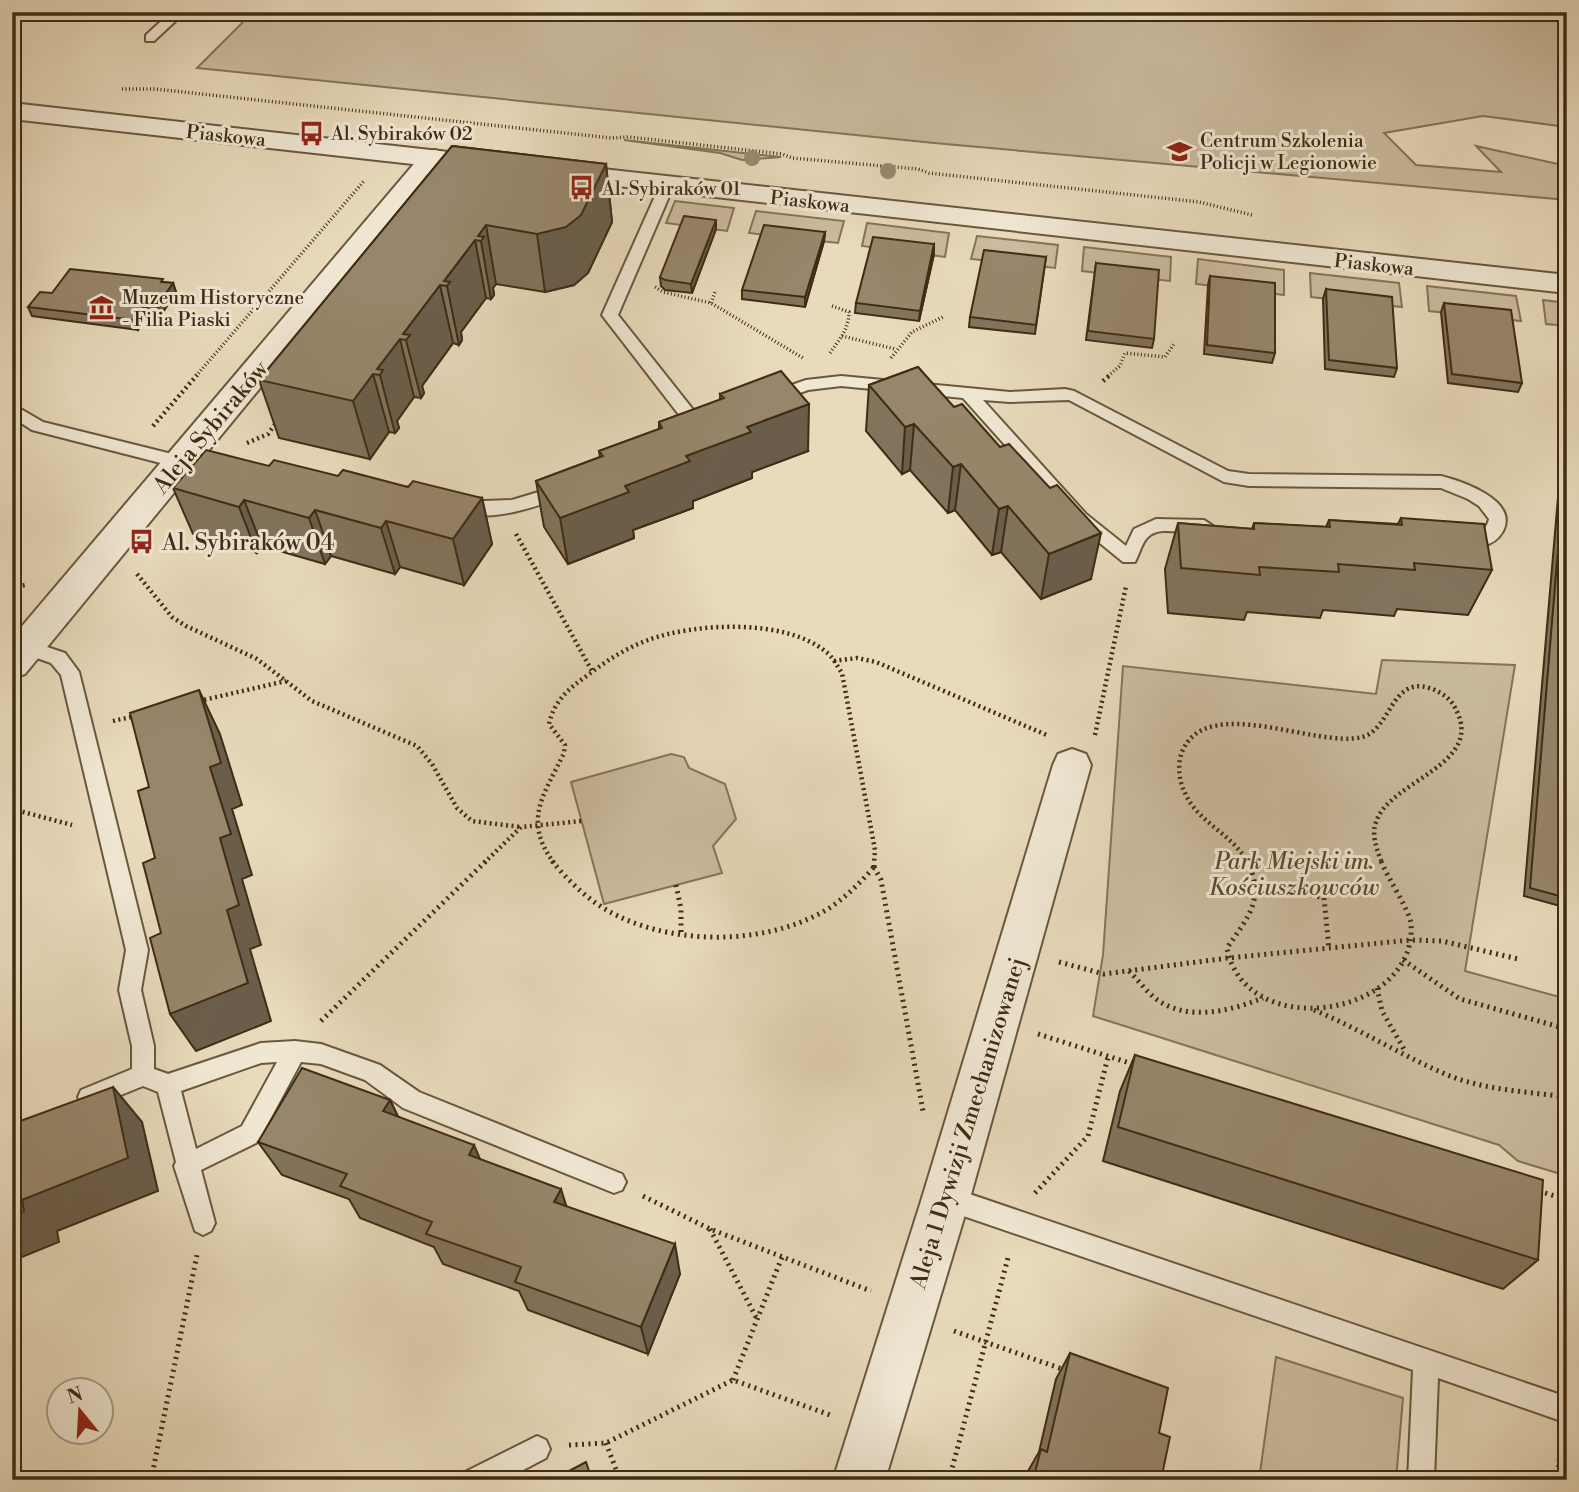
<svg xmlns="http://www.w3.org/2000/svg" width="1579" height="1492" font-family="'Libre Bodoni',serif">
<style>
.green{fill:#cbbc9f;stroke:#85745a;stroke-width:2}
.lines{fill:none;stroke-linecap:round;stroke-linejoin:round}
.service-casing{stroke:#69583e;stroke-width:4}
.minor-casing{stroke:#69583e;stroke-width:4}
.tertiary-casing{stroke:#69583e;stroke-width:4}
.path-far2{stroke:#3f2c15;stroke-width:3.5;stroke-dasharray:1 2.5;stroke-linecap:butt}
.path-far1{stroke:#3f2c15;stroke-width:4.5;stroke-dasharray:2 3.5;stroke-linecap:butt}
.path{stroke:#3f2c15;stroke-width:5;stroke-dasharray:2 4.5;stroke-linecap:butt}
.service{fill:#f0e7d3;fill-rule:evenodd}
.minor{fill:#f0e7d3;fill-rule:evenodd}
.tertiary{fill:#f0e7d3;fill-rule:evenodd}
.tree{fill:#9a8a6f}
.wall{fill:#82735c;stroke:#3f2c15;stroke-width:2}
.shaded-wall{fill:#6a5e4b;stroke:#3f2c15;stroke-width:2}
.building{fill:#97866b;stroke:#3f2c15;stroke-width:2}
.labels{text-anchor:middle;stroke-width:6;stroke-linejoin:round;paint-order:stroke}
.far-poi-label{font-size:19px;fill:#3f2c15;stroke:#f0e7d3;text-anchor:start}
.far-street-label{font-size:19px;fill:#3f2c15;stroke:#f0e7d3}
.street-label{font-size:23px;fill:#3f2c15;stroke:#f0e7d3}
.poi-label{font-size:23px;fill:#3f2c15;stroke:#f0e7d3;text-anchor:start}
.park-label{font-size:23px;font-style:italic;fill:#5b4931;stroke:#f0e7d3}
</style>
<rect width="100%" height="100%" fill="#e8dabb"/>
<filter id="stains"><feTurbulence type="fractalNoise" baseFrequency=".00286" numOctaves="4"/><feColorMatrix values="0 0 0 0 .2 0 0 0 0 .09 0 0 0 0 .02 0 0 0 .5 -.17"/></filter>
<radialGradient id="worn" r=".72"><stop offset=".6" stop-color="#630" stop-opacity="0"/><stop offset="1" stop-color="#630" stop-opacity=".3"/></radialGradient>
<path class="green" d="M253 12H1567V127L1483 116 1384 133 1416 165 1501 172 1476 146 1567 166V200L934 143 197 68Z
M624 140 781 157 742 160 720 153Z
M675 201 734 208 727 231 666 223Z
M756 211 844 221 838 243 749 233Z
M867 223 949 233 945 257 862 246Z
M977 236 1058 245 1055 268 971 259Z
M1084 247 1171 257 1170 281 1082 271Z
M1198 259 1284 270V295L1196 284Z
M1310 273 1399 283 1402 307 1311 297Z
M1427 286 1516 296 1521 321 1429 311Z
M1543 300 1567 303V326L1546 324Z
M1382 660 1515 665 1465 971 1567 999V1176L1518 1161 1499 1145 1093 1016 1103 955 1123 666 1376 694Z
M671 754 684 757 689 768 725 784 736 819 713 846 722 873 604 904 571 782Z
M1276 1357 1403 1398 1396 1480H1259Z"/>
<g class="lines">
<defs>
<path id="service" d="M171 12H185L154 41H146V35Z
M667 181 674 185 618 315 702 421 704 425 696 430 690 429 602 315 660 185Z
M841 376 1010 392 1065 389 1074 391 1228 471 1249 474 1441 476C1461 481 1519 500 1503 531 1498 540 1491 544 1482 546 1473 548 1464 551 1455 548L1452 544 1455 540C1470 535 1485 537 1489 519L1479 506 1468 499 1441 488 1249 486 1224 482 1069 400 1010 402 983 400 1086 514 1126 546 1134 529 1156 519 1204 520 1213 526C1200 544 1164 521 1148 537 1142 542 1139 555 1135 562H1123L1074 522 963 398 841 386 808 390 772 403 764 398 766 394 806 380Z
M12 404 43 422 188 458 196 464 188 470 32 430 12 417Z
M562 485 570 491 568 495C533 508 490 523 453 512L451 508 459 502 512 500Z
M26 640 65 653 79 672 148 950 141 990 154 1046V1069L168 1074 261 1043 295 1041 321 1044 380 1065 419 1092 622 1174 626 1182 622 1190 614 1193 403 1108 365 1080 321 1064 301 1062 258 1142 201 1170 215 1223 211 1231 203 1235 195 1231 174 1166 176 1162 158 1092 143 1086 89 1108 81 1104 78 1097 81 1090 132 1069V1046L119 990 126 950 61 675 51 663 20 652 17 647 20 642ZM277 1062 242 1126 196 1149 181 1091 261 1063Z
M946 1186 1567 1397V1423L1438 1378 1434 1480H1408L1413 1370 946 1210 938 1206 934 1198 938 1190Z
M537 1436 546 1440 550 1449 546 1458 504 1480H463L467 1471Z"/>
<path id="minor" d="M434 150 444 152 448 158 444 164 25 674 12 678V638L424 152Z
M1072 749 1086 754 1091 765 970 1198 885 1480H833L922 1198 1053 765 1058 754Z"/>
<path id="tertiary" d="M12 103 493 157 503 159 507 165 503 171 493 173 12 119Z
M557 164 1567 275V293L547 178 543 172 547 166Z"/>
</defs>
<use href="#service" class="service-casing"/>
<use href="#minor" class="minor-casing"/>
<use href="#tertiary" class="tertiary-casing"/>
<path class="path-far2" d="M122 89H155L611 138 629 137 782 154 792 158 918 169 929 173 1199 202 1252 215
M655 287 663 292 711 303 803 358
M711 303 715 292
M842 336 895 349
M830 353C839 340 849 329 849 312L832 306
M891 358 912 332 943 317
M196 376 364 181
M1108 376 1120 366 1125 353 1165 357 1174 344"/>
<path class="path-far1" d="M1103 381 1110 375
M153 426 197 375
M247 443 268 434 276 423
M516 534 592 671
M137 574 172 617 186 626 257 659 312 701 417 746 432 764 457 808 472 821 521 827
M12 588 25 585
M834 661 857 658 876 662 1049 736
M199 701 286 681
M113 721 136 716
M1095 735 1126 586
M12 809 72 825
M484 863 521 827 582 821
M554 863C522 820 544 795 564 753L565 745 549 724C554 701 569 688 588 675 606 661 626 648 648 640 694 623 786 618 826 652 833 657 837 666 842 673L875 850 874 863
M1248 863C1233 834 1198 823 1185 793 1179 782 1177 764 1182 752 1206 692 1317 749 1362 737 1391 730 1391 676 1429 688 1439 691 1449 697 1454 706 1489 765 1390 779 1376 822 1371 835 1377 850 1382 863"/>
<path class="path" d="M552 861C570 883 592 904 618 916 680 946 771 945 831 907 847 896 861 882 874 867
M1247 861C1266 899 1248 917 1227 948 1245 1044 1418 1017 1411 924 1410 911 1387 877 1381 861
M874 867 881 880 923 1111
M874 867V861
M1254 883 1324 898 1329 949
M676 885 681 909V933
M1403 960 1460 999 1567 1029
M1059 962 1104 974 1228 958 1411 940 1442 941 1518 959
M1129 971C1138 980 1146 991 1156 999 1188 1022 1230 1011 1263 998
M1377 988 1382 1011 1405 1051
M1314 1010C1360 1029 1404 1057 1450 1076 1486 1090 1529 1092 1567 1097
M321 1021 486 861
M1038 1034 1136 1065
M1539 1191 1567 1200
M1035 1193 1088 1136 1108 1057
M643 1196 710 1229 871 1291
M710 1229 756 1317
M954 1331 1065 1370
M733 1380 782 1257
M606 1443 620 1480
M569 1445 606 1443 733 1380 830 1415
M151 1480 197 1255
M949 1480 1009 1254
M1558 1480 1560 1445"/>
<use href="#service" class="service"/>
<use href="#minor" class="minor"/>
<use href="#tertiary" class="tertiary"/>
</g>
<g class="tree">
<circle cx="752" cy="158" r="8"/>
<circle cx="888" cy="171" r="8"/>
</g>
<path class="wall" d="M452 146 606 164 612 222 588 273 574 285 545 292 496 284 493 288 494 295 491 299 486 298 461 332 462 340 459 345 453 343 422 386 424 393 421 398 414 397 397 421 399 428 395 433 389 432 370 459 279 438 259 380Z
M716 229 692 293 665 290 661 286 660 277Z
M825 232 824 241 805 307 742 299V290Z
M934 244V254L919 321 855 313 856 303Z
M1046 257 1035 334 969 327 970 317Z
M1096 263 1154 339 1152 348 1086 340Z
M1210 276 1275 353 1272 363 1204 354 1208 285Z
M164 282 173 283 176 292 161 315 149 314 138 330 32 316 28 307 52 293Z
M1326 289 1397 368 1394 377 1325 369 1323 299Z
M1444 303 1522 383 1518 392 1448 383 1441 312Z
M1566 317H1567V354L1562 326Z
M918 367 1091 579 1041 599 1001 552 992 555 955 510 948 513 910 470 902 474 866 431 869 385Z
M720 394 808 451 752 472V478L693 501V508L633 530 634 538 568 564 544 527 536 481 600 457 599 451 659 429V422L720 400Z
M1565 465H1567V908L1524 896 1560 474Z
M269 466 482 498 492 544 464 585 400 567 395 574 331 556 325 564 262 546 257 553 193 534 173 488Z
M1401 518 1492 570 1468 615 1397 609 1394 616 1323 610 1320 618 1247 612 1244 620 1168 613 1165 569 1178 523 1252 529 1254 523 1326 527 1329 520 1398 524Z
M1135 1055 1538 1260 1503 1289 1103 1161 1120 1091Z
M390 1100 398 1117 480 1159 566 1206 680 1274 648 1354 528 1310 519 1291 443 1264 434 1247 360 1218 349 1199 282 1175 258 1142Z
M1070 1353 1159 1433 1161 1480H1026L1028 1471 1039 1452 1056 1379Z"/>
<path class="shaded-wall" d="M606 164 612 222 588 273 574 285 545 292 537 234Z
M716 220V229L692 293 691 284Z
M486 225 496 284 493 288 494 295 491 299 481 241 478 236Z
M825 232 824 241 805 307V297Z
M475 240 486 298 461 332 462 340 459 345 447 286 444 281Z
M934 244V254L919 321 920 311Z
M173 283 176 292 161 315 157 306Z
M440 285 453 343 422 386 424 393 421 398 406 340 403 334Z
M146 304 149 314 138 330 134 320Z
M400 339 414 397 397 421 399 428 395 433 380 375 377 369Z
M373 374 389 432 370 459 353 401Z
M809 404 808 451 752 472V478L693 501V508L633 530 634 538 568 564 560 518 625 486 747 427Z
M914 424 910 470 902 474 905 427Z
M961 464 955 510 948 513 953 467Z
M482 498 492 544 464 585 453 539Z
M244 500 262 546 257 553 239 507Z
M1008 506 1001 552 992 555 999 509Z
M315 510 331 556 325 564 309 518Z
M386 521 400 567 395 574 381 528Z
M1101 533 1091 579 1041 599 1049 554Z
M199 690 220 734 242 805 232 809 252 875 242 879 261 945 250 949 271 1021 196 1051 170 1014 227 910 220 838Z
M113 1087 142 1122 158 1191 57 1231 59 1242 12 1261V1216L22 1200Z
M390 1100 407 1135 383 1111Z
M474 1145 488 1178 469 1155Z
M561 1189 571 1221 554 1202Z
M675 1244 680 1274 648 1354 641 1327Z"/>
<path class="building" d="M452 146 606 164 581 215 566 227 537 234 486 225 478 236 484 237 481 241 475 240 444 281 450 282 447 286 440 285 403 334 410 335 406 340 400 339 377 369 383 370 380 375 373 374 353 401 259 380Z
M684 216 716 220 691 284 665 280 660 277Z
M764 225 825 232 805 297 742 290Z
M873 237 934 244 920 311 856 303Z
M984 250 1046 257 1036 325 970 317Z
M1096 263 1159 270 1154 339 1088 331Z
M70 269 163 279 161 282 173 283 157 306 146 304 134 320 28 307 40 292 52 293Z
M1210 276 1275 283V353L1207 345Z
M1326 289 1392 297 1397 368 1329 360Z
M1444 303 1511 310 1522 383 1452 374Z
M918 367 954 407 962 404 1000 447 1009 444 1050 488 1057 485 1101 533 1049 554 1008 506 999 509 961 464 953 467 914 424 905 427 869 385Z
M781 371 809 404 747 427 751 432 686 456 690 461 625 486 629 492 560 518 536 481 603 456 599 451 662 428 659 422 724 398 720 394Z
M206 450 269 466 274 460 338 476 343 470 408 487 413 481 482 498 453 539 386 521 381 528 315 510 309 518 244 500 239 507 173 488Z
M1565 465H1567V898L1530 888Z
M1401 518 1484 524 1492 570 1414 563 1415 570 1338 564 1339 572 1259 567 1260 575 1181 568 1178 523 1254 529V523L1330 527 1329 520 1402 525Z
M199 690 221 763 210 767 231 834 220 838 239 905 227 910 248 983 170 1014 150 938 161 933 143 863 155 858 138 791 149 787 130 713Z
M1135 1055 1543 1180 1538 1260 1118 1127Z
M302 1068 390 1100 383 1111 474 1145 469 1155 561 1189 554 1202 675 1244 641 1327 515 1282 521 1267 426 1234 432 1222 340 1186 347 1174 258 1142Z
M113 1087 128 1158 22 1200 24 1211 12 1216V1124Z
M1070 1353 1168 1388 1159 1433 1170 1437 1161 1480H1033L1041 1449 1047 1452Z
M586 1462 592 1480H552Z"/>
<defs>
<symbol id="bus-bare" viewBox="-9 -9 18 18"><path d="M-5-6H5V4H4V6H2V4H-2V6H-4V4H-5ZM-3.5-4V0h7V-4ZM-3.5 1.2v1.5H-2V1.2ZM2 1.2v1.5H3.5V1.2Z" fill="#8f2418" stroke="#f0e7d3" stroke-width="2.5" paint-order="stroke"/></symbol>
<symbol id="university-bare" viewBox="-9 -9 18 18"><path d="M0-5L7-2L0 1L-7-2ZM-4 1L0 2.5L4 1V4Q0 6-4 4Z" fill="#8f2418" stroke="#f0e7d3" stroke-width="2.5" paint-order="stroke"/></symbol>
<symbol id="museum-bare" viewBox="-9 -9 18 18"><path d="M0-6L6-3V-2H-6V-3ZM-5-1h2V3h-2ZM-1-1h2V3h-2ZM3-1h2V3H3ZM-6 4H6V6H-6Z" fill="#8f2418" stroke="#f0e7d3" stroke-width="2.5" paint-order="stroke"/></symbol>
</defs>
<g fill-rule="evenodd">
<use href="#bus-bare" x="294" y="116" width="35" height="35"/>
<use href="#university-bare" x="1162" y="134" width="35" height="35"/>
<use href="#bus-bare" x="564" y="170" width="35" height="35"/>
<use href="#museum-bare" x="84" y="290" width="35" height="35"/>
<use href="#bus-bare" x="124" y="524" width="35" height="35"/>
</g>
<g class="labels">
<g class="far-poi-label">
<text x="331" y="140">Al. Sybiraków 02</text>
<text x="1200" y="147">Centrum Szkolenia<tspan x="1200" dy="22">Policji w Legionowie</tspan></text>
<text x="602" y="195">Al. Sybiraków 01</text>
<text x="122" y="304">Muzeum Historyczne<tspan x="122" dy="22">- Filia Piaski</tspan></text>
</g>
<g class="far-street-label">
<text transform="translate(226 135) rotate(6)" y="7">Piaskowa</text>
<text transform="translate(810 201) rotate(6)" y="7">Piaskowa</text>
<text transform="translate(1374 264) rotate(6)" y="7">Piaskowa</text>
</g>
<g class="street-label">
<text transform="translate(210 427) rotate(-50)" y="8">Aleja Sybiraków</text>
<text transform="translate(967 1123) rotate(-73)" y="8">Aleja 1 Dywizji Zmechanizowanej</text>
</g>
<g class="poi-label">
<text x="162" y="550">Al. Sybiraków 04</text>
</g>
<g class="park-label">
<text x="1294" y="869">Park Miejski im.<tspan x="1294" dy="26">Kościuszkowców</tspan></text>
</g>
</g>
<rect width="1579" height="1492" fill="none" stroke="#e8dabb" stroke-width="42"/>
<rect x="14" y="14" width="1551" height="1464" fill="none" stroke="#3f2c15" stroke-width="3.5"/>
<rect x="21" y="21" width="1537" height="1450" fill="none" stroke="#3f2c15" stroke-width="2"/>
<g transform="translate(80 1411) rotate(342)"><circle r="33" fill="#f0e7d3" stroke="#a99c87" stroke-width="2"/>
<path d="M0-5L12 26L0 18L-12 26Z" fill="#8f2418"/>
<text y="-10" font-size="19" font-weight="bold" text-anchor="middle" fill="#3f2c15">N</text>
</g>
<rect width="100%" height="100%" filter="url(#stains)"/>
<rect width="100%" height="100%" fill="url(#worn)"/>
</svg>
